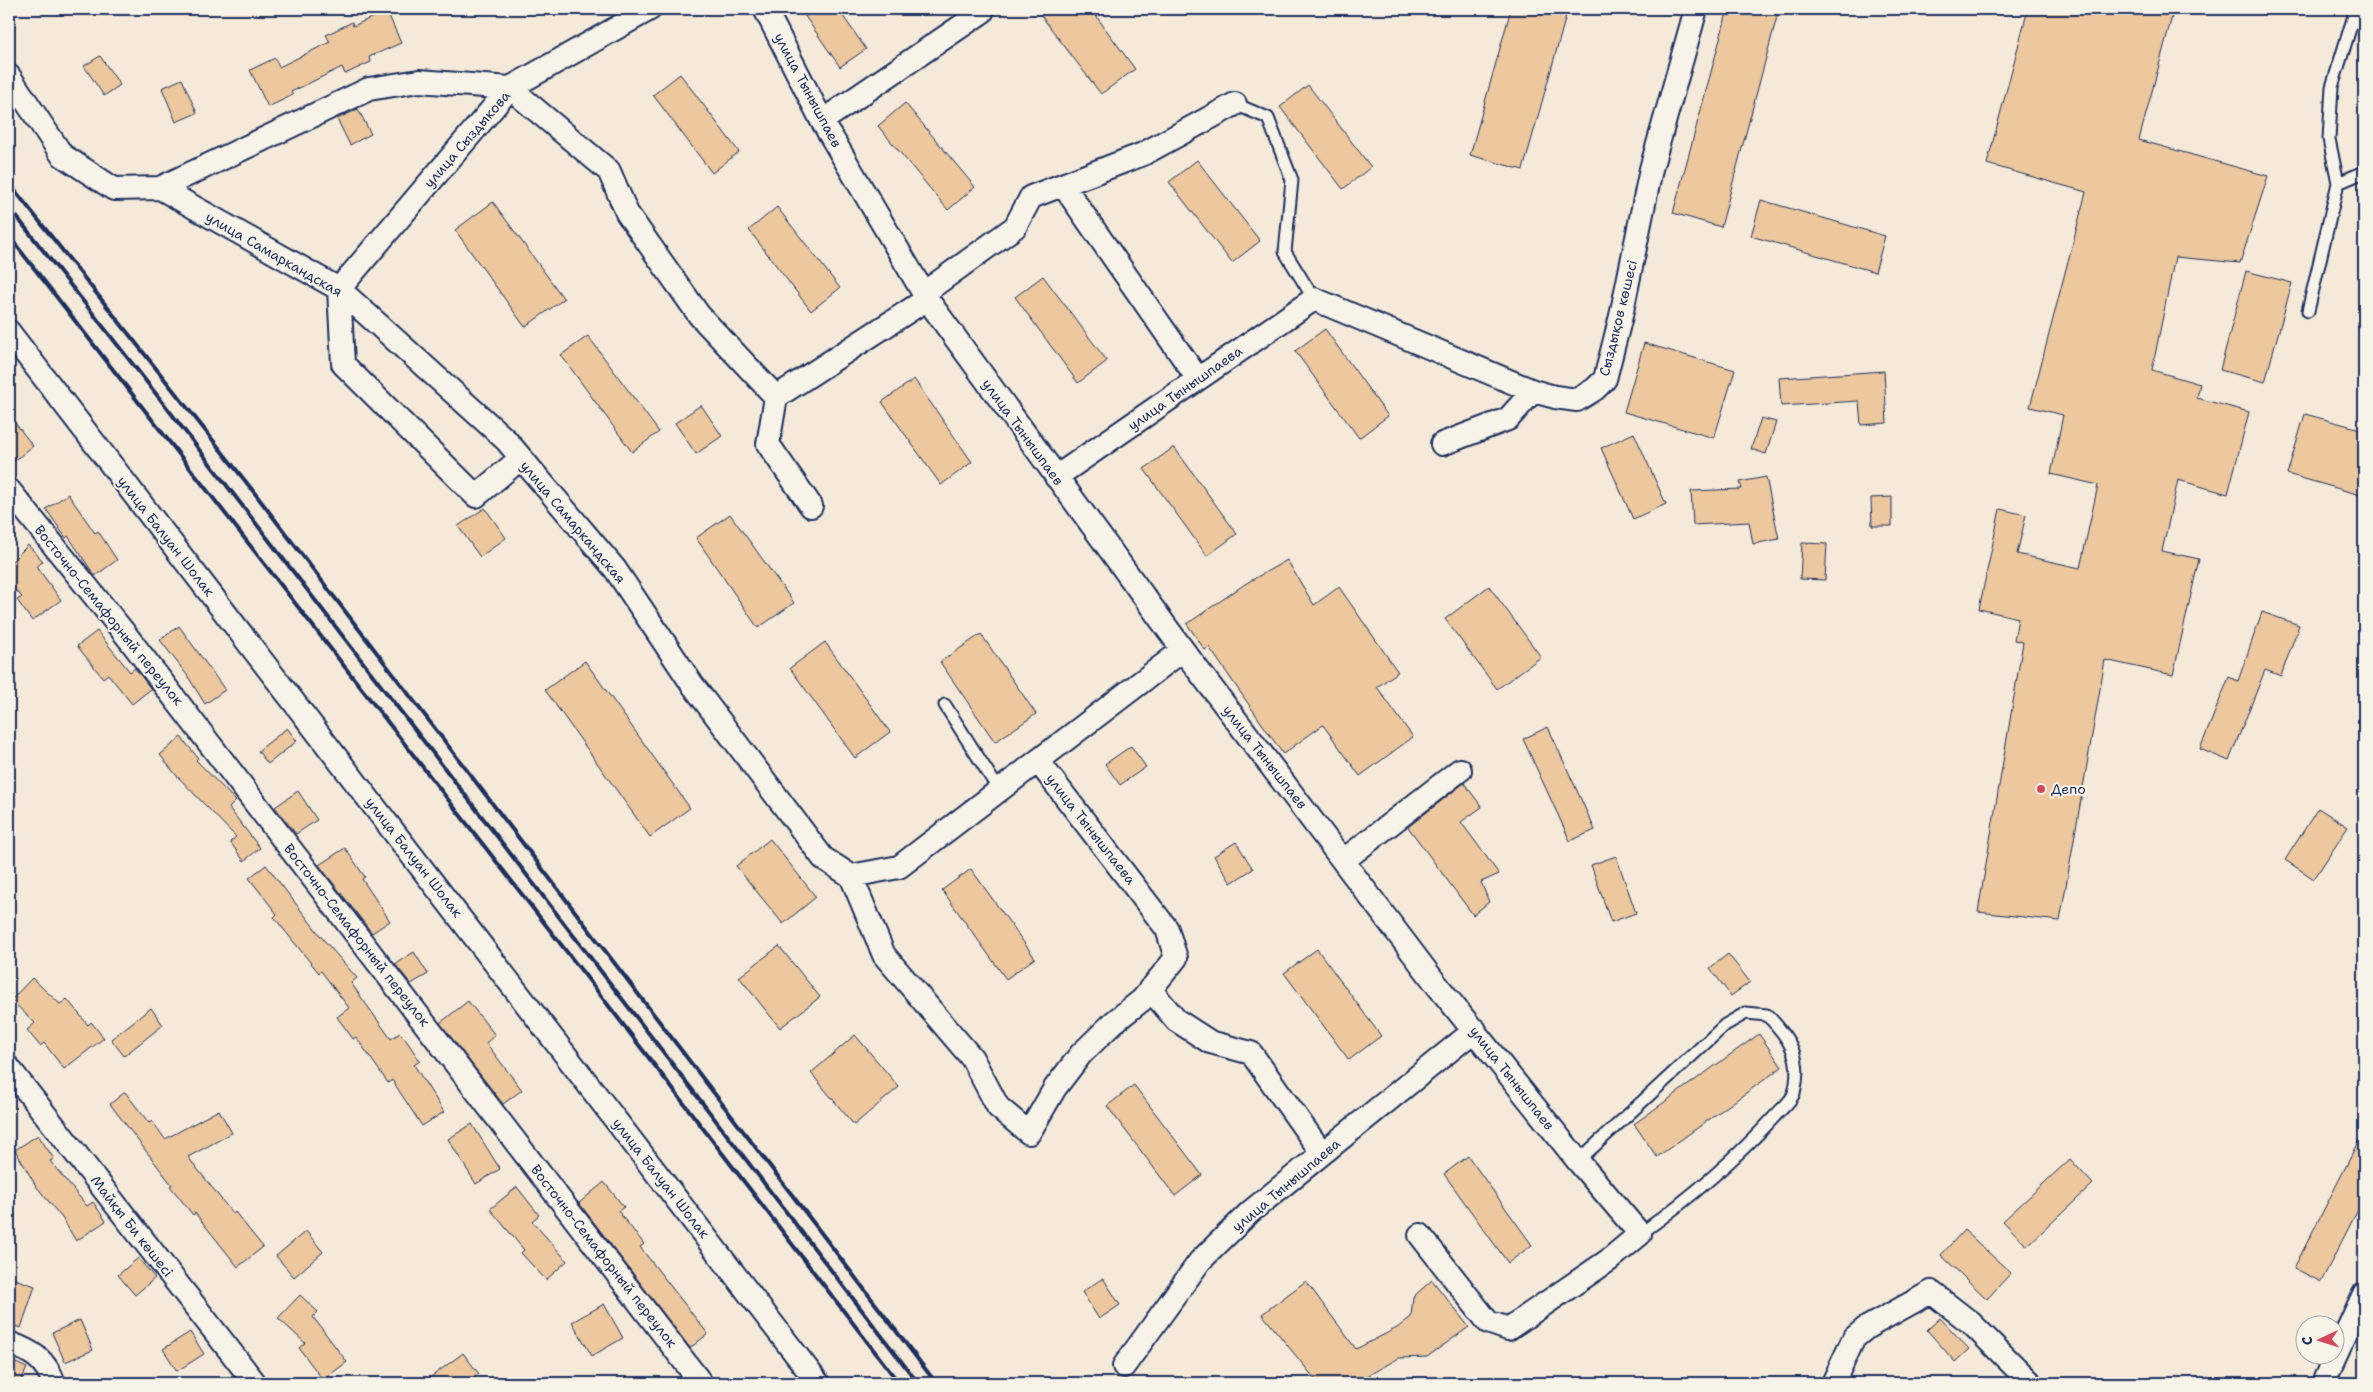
<svg xmlns="http://www.w3.org/2000/svg" width="2373" height="1392" font-family="'Shantell Sans',sans-serif">
<style>
.building{fill:#edc79d;stroke:#1b2f5e}
.lines{fill:none;stroke-linecap:round;stroke-linejoin:round}
.lane-casing{stroke:#1b2f5e;stroke-width:15}
.street-casing{stroke:#1b2f5e;stroke-width:26}
.lane{stroke:#f7f3e8;stroke-width:11}
.street{stroke:#f7f3e8;stroke-width:22}
.rail{stroke:#1b2f5e;stroke-width:4}
.poi-dot{fill:#d1495b;stroke:#f7f3e8;stroke-width:2}
.labels{text-anchor:middle;stroke-width:4;stroke-linejoin:round;paint-order:stroke}
.street-label{font-size:14px;fill:#1b2f5e;stroke:#f7f3e8}
.poi-label{font-size:14px;fill:#1b2f5e;stroke:#f7f3e8;text-anchor:start}
</style>
<rect width="100%" height="100%" fill="#f5ead9"/>
<filter id="ink" filterUnits="userSpaceOnUse"><feTurbulence type="fractalNoise" baseFrequency=".02" numOctaves="2"/><feDisplacementMap in="SourceGraphic" scale="10" xChannelSelector="R" yChannelSelector="G"/><feConvolveMatrix kernelMatrix="1 2 1 2 8 2 1 2 1" color-interpolation-filters="sRGB"/></filter>
<g filter="url(#ink)">
<path class="building" d="M800 9H838L866 49 840 67Z
M1036 9H1091L1135 69 1101 94Z
M1511 9H1568L1523 170 1470 155Z
M1728 9H1779L1721 227 1673 213Z
M2028 9H2174L2139 140 2268 176 2240 263 2175 257 2152 370 2200 384 2197 398 2249 412 2228 494 2178 480 2162 551 2199 559 2173 675 2105 660 2060 921 1978 912 2023 642 2014 640 2018 618 1979 609 2000 509 2026 515 2017 554 2080 568 2098 485 2051 474 2063 415 2030 407 2086 192 1987 164Z
M387 11 401 43 369 57 371 62 345 74 342 67 291 92 293 95 268 107 250 70 275 58 279 67 330 42 326 35 352 22 353 26Z
M100 56 120 85 104 96 84 66Z
M680 74 739 152 712 173 653 95Z
M182 79 197 113 176 122 162 88Z
M1308 85 1371 167 1343 189 1280 107Z
M905 103 975 187 948 210 878 126Z
M358 109 371 134 350 145 337 119Z
M1197 160 1260 241 1232 263 1169 182Z
M1761 200 1885 236 1875 272 1751 236Z
M493 202 564 299 525 327 455 230Z
M777 207 840 288 811 311 749 230Z
M2246 271 2292 283 2265 382 2220 370Z
M1043 276 1107 361 1078 383 1015 297Z
M1325 329 1388 416 1359 438 1295 351Z
M588 336 659 432 632 452 561 355Z
M1644 343 1735 370 1714 438 1624 412Z
M1884 371 1887 423 1861 425 1859 401 1781 406 1779 378Z
M914 379 972 462 941 485 882 402Z
M701 405 722 436 696 454 675 423Z
M2305 414 2364 430V496L2287 474Z
M9 415 33 446 9 465Z
M1761 418 1776 422 1766 454 1751 449Z
M1634 433 1666 504 1633 519 1601 448Z
M1174 447 1237 534 1207 556 1144 469Z
M1766 477 1779 539 1753 544 1749 522 1693 525 1691 491 1742 489 1740 482Z
M68 494 95 533 98 531 117 560 95 576 68 536 66 538 46 509Z
M1892 497V526H1872L1871 498Z
M485 508 506 538 480 557 458 526Z
M730 514 794 603 758 628 696 538Z
M1802 543 1827 544 1825 580 1800 579Z
M28 545 43 561 37 567 61 600 32 621 17 600 22 597 9 583V564Z
M1287 560 1314 605 1339 587 1398 672 1377 687 1413 737 1360 776 1323 725 1283 754 1209 647 1205 650 1187 624 1245 584Z
M1489 586 1541 657 1497 689 1445 619Z
M2262 612 2299 625 2281 676 2265 670 2229 761 2200 749 2229 677 2238 681Z
M179 626 225 690 205 704 187 675 160 640Z
M97 631 130 672 135 668 151 689 132 704 108 674 103 678 77 646Z
M981 634 1036 714 995 742 940 662Z
M825 642 890 732 855 758 790 668Z
M585 661 690 808 650 837 545 690Z
M1548 727 1595 830 1570 841 1523 739Z
M287 728 297 741 268 764 258 751Z
M181 737 198 758 196 760 236 801 229 808 260 848 244 861 230 842 236 837 176 775 160 755Z
M1131 746 1146 767 1120 785 1105 764Z
M1464 783 1482 807 1461 822 1499 874 1481 882 1489 902 1473 915 1408 827Z
M298 791 317 820 296 834 275 807Z
M2318 808 2348 827 2314 879 2285 860Z
M770 839 816 897 783 924 736 866Z
M1236 842 1253 869 1231 883 1214 856Z
M345 848 365 877 362 879 390 921 372 933 319 865Z
M1616 856 1636 913 1611 922 1591 865Z
M266 865 323 939 357 978 351 983 391 1039 400 1033 404 1037 420 1061 414 1065 444 1112 422 1126 392 1080 388 1083 356 1037 353 1039 337 1017 349 1008 321 971 319 973 289 936 274 917 277 914 249 878Z
M971 869 1035 958 1006 979 942 890Z
M779 946 820 997 780 1028 739 977Z
M1317 949 1381 1036 1349 1060 1284 973Z
M414 952 428 974 411 984 395 964Z
M1728 954 1750 982 1731 996 1710 968Z
M32 978 60 1004 67 999 88 1025 91 1022 104 1038 64 1069 44 1043 40 1046 27 1030 35 1023 11 1000Z
M468 1001 495 1035 486 1043 522 1090 503 1104 440 1023Z
M151 1008 163 1025 124 1056 111 1039Z
M1759 1034 1782 1067 1657 1157 1634 1124Z
M855 1035 899 1087 854 1125 811 1073Z
M1134 1085 1202 1175 1175 1196 1107 1106Z
M125 1092 149 1123 152 1121 165 1139 219 1110 232 1133 188 1157 233 1214 235 1212 263 1247 238 1267 195 1213 193 1215 170 1186 172 1185 110 1104Z
M472 1124 500 1169 476 1184 448 1139Z
M2364 1131V1198L2321 1282 2294 1268Z
M38 1135 54 1159 50 1161 87 1206 93 1202 106 1221 76 1241 62 1218 36 1186 15 1150Z
M1468 1156 1532 1245 1508 1263 1444 1174Z
M2070 1159 2093 1184 2027 1246 2003 1221Z
M604 1182 624 1207 618 1211 644 1244 640 1247 708 1334 690 1348 579 1203Z
M517 1187 539 1215 532 1221 567 1261 546 1280 521 1253 524 1250 490 1209Z
M1964 1230 2011 1273 1987 1299 1941 1255Z
M306 1231 323 1252 294 1277 276 1256Z
M138 1258 155 1278 135 1295 118 1275Z
M9 1277 35 1286 21 1328 9 1324Z
M1103 1278 1120 1305 1099 1319 1082 1292Z
M1432 1280 1469 1327 1427 1357 1399 1358 1355 1383H1318L1262 1314 1306 1281 1356 1349 1397 1328 1411 1317 1413 1297Z
M300 1295 318 1312 313 1317 347 1362 323 1380 299 1348 305 1343 278 1318Z
M604 1304 623 1338 592 1356 572 1322Z
M1940 1318 1969 1349 1955 1362 1927 1330Z
M80 1320 93 1350 65 1362 52 1333Z
M190 1332 204 1354 177 1371 163 1349Z
M463 1353 479 1374 467 1383H423Z
M9 1360 27 1368 20 1383H9Z"/>
<g class="lines">
<defs>
<path id="lane" d="M1235 104 1268 118 1292 180 1285 252 1314 299
M2338 183 2364 172
M2308 311 2338 183 2329 139 2332 87 2356 9
M945 705 999 790
M1578 1161 1725 1025 1746 1013 1767 1015C1790 1038 1803 1059 1794 1093 1792 1101 1780 1110 1775 1116 1734 1161 1689 1199 1640 1234"/>
<path id="street" d="M765 9 822 121 927 299 1183 650 1437 985 1578 1161 1640 1234 1609 1260 1508 1329 1488 1322 1420 1235
M9 76 62 155 114 189 160 188 339 289 506 440 615 569 692 684 823 858 851 876 884 955 972 1058 998 1107 1029 1133 1055 1088 1081 1054 1114 1022 1142 1000 1176 958 1167 929 1038 761
M822 121 982 12
M1063 185 1198 379
M160 188 369 89 419 81 510 88 609 171 627 213 699 315 776 397
M925 292 1015 227 1031 197 1143 154 1235 104
M9 332 818 1383
M1442 444 1508 419 1533 391
M520 459 476 496 343 364 339 289 510 88 650 9
M1056 477 1314 299 1533 391 1555 397 1577 400 1595 389 1605 379 1621 316 1651 169 1696 9
M9 490 126 635 701 1383
M811 506 768 444 776 397 927 299
M1344 860 1460 770
M851 876 899 867 1183 650
M1150 989 1176 1020 1210 1042 1251 1053 1322 1153
M9 1068 255 1383
M9 1343C33 1352 45 1359 54 1383
M1124 1366 1200 1261 1250 1212 1475 1030
M1833 1383 1854 1338 1866 1328 1931 1292 1971 1323 2031 1383
M2323 1383 2364 1294"/>
</defs>
<use href="#lane" class="lane-casing"/>
<use href="#street" class="street-casing"/>
<use href="#lane" class="lane"/>
<use href="#street" class="street"/>
<path class="rail" d="M9 183 250 487 936 1383
M9 207 164 404 918 1383
M9 236 605 1001 899 1383"/>
</g>
</g>
<circle class="poi-dot" cx="2041" cy="789" r="5"/>
<g class="labels">
<g class="street-label">
<text transform="translate(808 90) rotate(62)" y="5">улица Тынышпаев</text>
<text transform="translate(467 139) rotate(-49)" y="5">улица Сыздыкова</text>
<text transform="translate(274 254) rotate(30)" y="5">улица Самаркандская</text>
<text transform="translate(1618 318) rotate(-76)" y="5">Сыздықов көшесі</text>
<text transform="translate(1185 388) rotate(-35)" y="5">улица Тынышпаева</text>
<text transform="translate(1023 432) rotate(54)" y="5">улица Тынышпаев</text>
<text transform="translate(573 522) rotate(50)" y="5">улица Самаркандская</text>
<text transform="translate(166 536) rotate(52)" y="5">улица Балуан Шолак</text>
<text transform="translate(109 615) rotate(51)" y="5">Восточно-Семафорный переулок</text>
<text transform="translate(1265 757) rotate(52)" y="5">улица Тынышпаев</text>
<text transform="translate(1091 829) rotate(52)" y="5">улица Тынышпаева</text>
<text transform="translate(414 857) rotate(52)" y="5">улица Балуан Шолак</text>
<text transform="translate(357 935) rotate(52)" y="5">Восточно-Семафорный переулок</text>
<text transform="translate(1512 1078) rotate(52)" y="5">улица Тынышпаев</text>
<text transform="translate(661 1178) rotate(52)" y="5">улица Балуан Шолак</text>
<text transform="translate(1286 1185) rotate(-40)" y="5">улица Тынышпаева</text>
<text transform="translate(132 1226) rotate(52)" y="5">Майқы Би көшесі</text>
<text transform="translate(604 1256) rotate(52)" y="5">Восточно-Семафорный переулок</text>
</g>
<g class="poi-label">
<text x="2051" y="794">Депо</text>
</g>
</g>
<rect width="2373" height="1392" fill="none" stroke="#f7f3e8" stroke-width="30"/>
<rect x="15" y="15" width="2343" height="1362" fill="none" stroke="#1b2f5e" stroke-width="2" filter="url(#ink)"/>
<g transform="translate(2320 1340) rotate(266)"><circle r="24" fill="#f7f3e8" stroke="#9fa5b1"/>
<path d="M0-4L9 19L0 12L-9 19Z" fill="#d1495b"/>
<text y="-8" font-size="14" font-weight="bold" text-anchor="middle" fill="#1b2f5e">С</text>
</g>
</svg>
